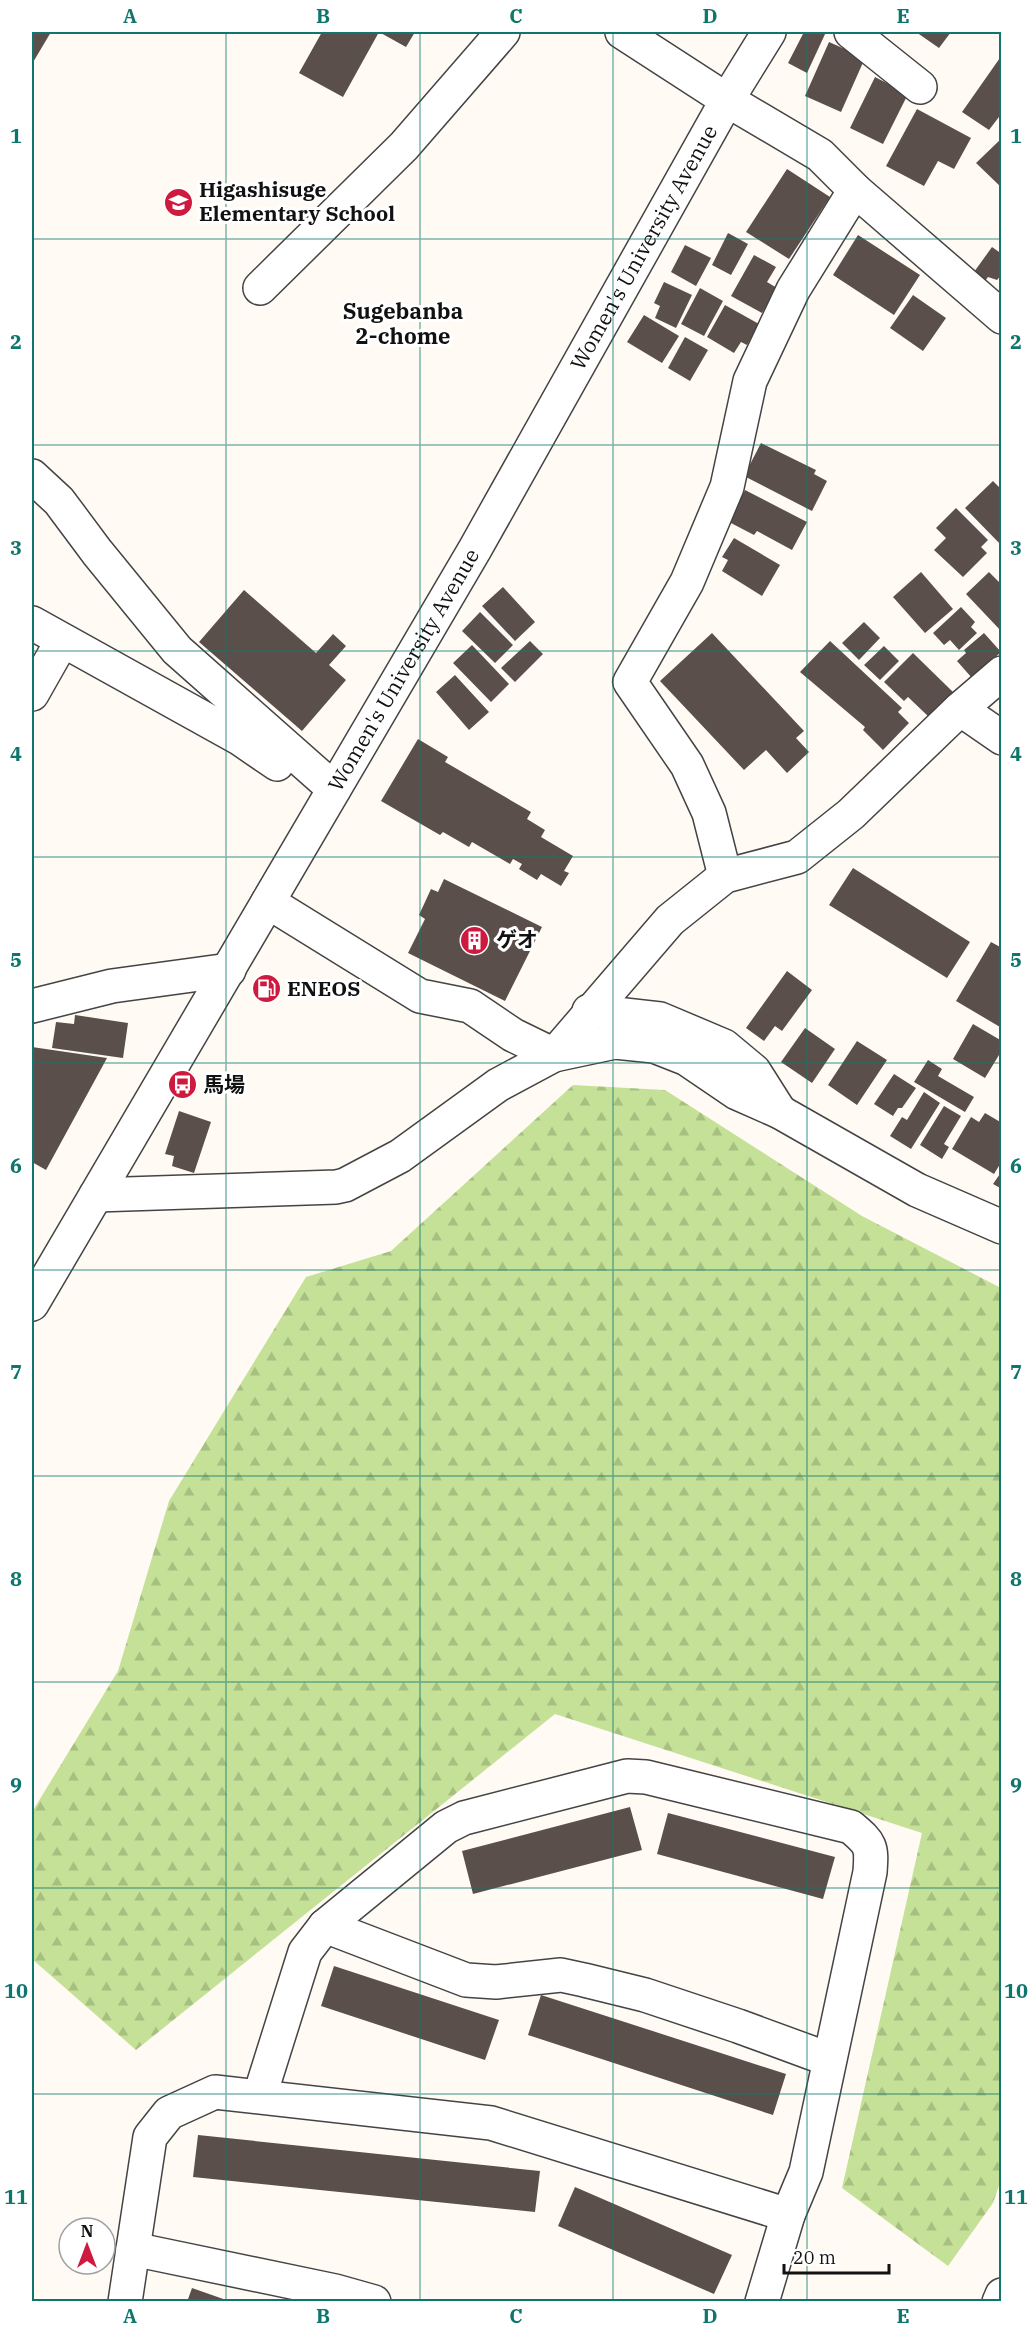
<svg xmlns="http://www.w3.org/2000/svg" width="1033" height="2333" font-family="'IBM Plex Serif','Noto Sans JP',serif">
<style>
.forest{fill:url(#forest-firs)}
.building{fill:#5b4f4c}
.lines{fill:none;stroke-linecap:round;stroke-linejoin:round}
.minor-casing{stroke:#444;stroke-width:36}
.minor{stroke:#fff;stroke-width:33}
.grid{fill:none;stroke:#0f766e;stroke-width:1.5;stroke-opacity:0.55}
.labels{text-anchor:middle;stroke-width:6;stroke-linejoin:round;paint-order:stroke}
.poi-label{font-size:21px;font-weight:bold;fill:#111;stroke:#fff;text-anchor:start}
.street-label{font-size:21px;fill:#111;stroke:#fff}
.neighbourhood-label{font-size:22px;font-weight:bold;fill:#111;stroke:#fff}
.neatline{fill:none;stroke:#0f766e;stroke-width:2}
.grid-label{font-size:20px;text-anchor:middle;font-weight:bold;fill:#0f766e}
</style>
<defs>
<pattern id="forest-firs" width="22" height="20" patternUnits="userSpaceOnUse" patternTransform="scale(1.5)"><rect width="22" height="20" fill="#c4e197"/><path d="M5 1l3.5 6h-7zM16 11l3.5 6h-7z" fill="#a7c081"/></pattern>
</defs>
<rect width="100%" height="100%" fill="#fffbf4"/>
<path class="forest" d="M573 1085 665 1090 862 1216 1001 1288V2180L993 2203 948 2266 842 2188 922 1833 555 1714 136 2050 32 1959V1812L118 1671 169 1501 306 1277 391 1251Z"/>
<path class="building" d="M32 32H51L32 64Z
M322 32H415L406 47 379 32 343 97 299 73Z
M804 32H826L807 73 788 63Z
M916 32H951L939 48Z
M829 42 865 58 841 112 805 96Z
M1002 55V113L989 130 962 112Z
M875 77 908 94 883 144 850 128Z
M917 109 971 138 954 169 938 161 924 186 886 166Z
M1002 138V188L976 163Z
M787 169 830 197 789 259 746 232Z
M728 233 748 244 731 275 712 265Z
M858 235 920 275 894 315 833 275Z
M685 245 711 258 696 286 671 272Z
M992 247 1002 254V274L997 280 988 277 985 281 974 272Z
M754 255 776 267 767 282 777 288 762 313 731 296Z
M664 282 692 295 676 328 655 318 660 306 654 303Z
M700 288 723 301 704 336 681 324Z
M913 295 946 318 923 351 890 328Z
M725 305 759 324 747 345 741 342 734 353 707 337Z
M644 315 679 336 662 363 627 342Z
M685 337 708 350 690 381 668 368Z
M761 443 816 470 814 474 827 481 812 511 744 476Z
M993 481 1002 490V546L965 508Z
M745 490 807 522 792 550 757 531 754 535 729 522Z
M956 508 988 540 981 547 987 553 963 577 934 550 946 538 936 528Z
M734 538 780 565 762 596 722 571 728 560 722 557Z
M921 572 953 609 925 633 893 597Z
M989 572 1002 585V632L966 594Z
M503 587 535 622 515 641 482 606Z
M244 590 316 653 333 634 346 646 329 665 346 680 302 731 199 642Z
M961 607 975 622 971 627 977 633 959 650 950 640 944 645 933 633Z
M480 612 513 645 495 663 462 631Z
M864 622 880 638 859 660 842 643Z
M712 633 804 731 796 738 809 752 787 773 766 750 744 770 660 681Z
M984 633 1001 652 972 678 957 661 966 653 964 650Z
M530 641 543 654 515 682 501 668Z
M830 641 902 708 898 712 909 723 883 750 863 730 865 727 800 672Z
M472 645 509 684 491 702 453 663Z
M884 646 899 661 880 680 864 665Z
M913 653 953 692 929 717 908 697 904 701 884 682Z
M455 675 489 712 469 730 436 692Z
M418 739 448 757 445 762 531 812 527 819 545 830 541 837 573 856 564 871 569 873 561 886 541 874 537 880 519 869 522 864 513 859 510 864 472 842 469 847 443 832 440 835 381 801Z
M853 868 970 942 947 978 829 905Z
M444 879 542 927 505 1001 408 953 425 919 419 915 431 889 438 892Z
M991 942 1002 948 1000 1027 956 1001Z
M787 971 812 990 782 1031 775 1026 764 1041 746 1028Z
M75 1015 128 1023 123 1058 52 1048 56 1022 74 1024Z
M973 1024 1002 1041V1050L985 1078 953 1059Z
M805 1028 835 1049 812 1083 781 1062Z
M857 1041 887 1060 857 1105 828 1085Z
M32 1047 107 1058 46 1170 32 1162Z
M928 1060 942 1069 938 1076 974 1097 965 1112 914 1082Z
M894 1074 916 1088 902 1108H898L893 1116 874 1104Z
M924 1092 940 1103 911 1149 890 1136 902 1117 907 1120Z
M944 1106 961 1116 944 1144 949 1147 942 1159 920 1145Z
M179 1111 211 1122 194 1173 172 1166 174 1156 165 1154Z
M985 1113 1002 1123V1161L994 1174 952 1149 971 1117 979 1122Z
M1002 1171V1189L993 1184Z
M630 1807 642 1850 473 1894 462 1851Z
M668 1813 835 1857 823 1899 657 1854Z
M334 1966 499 2020 485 2060 321 2006Z
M541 1995 786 2074 773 2115 528 2035Z
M198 2135 540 2171 535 2212 193 2177Z
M575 2187 732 2255 714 2294 558 2226Z
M192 2288 229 2301V2302H187Z"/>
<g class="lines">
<defs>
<g id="minor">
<path d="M622 32 727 100 820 155 855 190 1002 317"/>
<path d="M851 32 920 87"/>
<path d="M260 288 404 146 503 32"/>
<path d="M32 476 59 501 97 552 177 650 334 789"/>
<path d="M32 623 239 738 277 764"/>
<path d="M32 694 62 641"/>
<path d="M960 709 1002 738"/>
<path d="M725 876 709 813 687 765 630 682 687 582 727 487 750 381 793 290 855 190"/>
<path d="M268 902 420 996 470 1006 513 1035 554 1055 615 1042 654 1046 687 1059 737 1093 780 1112 917 1190 1002 1227"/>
<path d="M32 1006 112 986 229 970"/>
<path d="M589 1011 660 1019 724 1046 754 1071 780 1112"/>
<path d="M96 1195 336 1187 345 1185 400 1156 498 1085 554 1055 670 920 725 876 797 857 851 814 960 709 1002 673"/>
<path id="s1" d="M32 1304 475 549 727 100 769 32"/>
<path d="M325 1926 466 1980 496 1982 561 1975 584 1980 645 1995 738 2026 828 2059"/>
<path d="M260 2095 305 1952 325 1926 446 1827 464 1818 627 1776 646 1777 851 1827C871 1844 872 1846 870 1872L806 2172 788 2215 762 2302"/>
<path d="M133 2249 335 2291 374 2302"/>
<path d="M125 2302 150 2137 169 2113 215 2092 491 2123 788 2215"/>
<path d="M999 2302 1002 2295"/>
</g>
</defs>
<use href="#minor" class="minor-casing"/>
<use href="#minor" class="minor"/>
</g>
<path class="grid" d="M226 32V2302M420 32V2302M613 32V2302M807 32V2302M32 239H1002M32 445H1002M32 651H1002M32 857H1002M32 1063H1002M32 1270H1002M32 1476H1002M32 1682H1002M32 1888H1002M32 2094H1002"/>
<defs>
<symbol id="school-disc" viewBox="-11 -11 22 22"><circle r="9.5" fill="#cf1a3f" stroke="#fff"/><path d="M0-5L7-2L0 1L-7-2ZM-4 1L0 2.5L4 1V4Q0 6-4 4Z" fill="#fff"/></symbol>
<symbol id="building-disc" viewBox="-11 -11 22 22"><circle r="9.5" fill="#cf1a3f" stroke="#fff"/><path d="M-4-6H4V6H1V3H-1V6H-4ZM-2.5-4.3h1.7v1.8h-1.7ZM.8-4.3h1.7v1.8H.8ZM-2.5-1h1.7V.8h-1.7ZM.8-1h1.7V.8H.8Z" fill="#fff"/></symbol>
<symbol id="fuel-disc" viewBox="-11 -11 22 22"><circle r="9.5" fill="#cf1a3f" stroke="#fff"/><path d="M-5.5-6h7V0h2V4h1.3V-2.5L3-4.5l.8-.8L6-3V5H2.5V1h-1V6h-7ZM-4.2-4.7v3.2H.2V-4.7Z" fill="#fff"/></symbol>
<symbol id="bus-disc" viewBox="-11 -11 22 22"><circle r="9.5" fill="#cf1a3f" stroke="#fff"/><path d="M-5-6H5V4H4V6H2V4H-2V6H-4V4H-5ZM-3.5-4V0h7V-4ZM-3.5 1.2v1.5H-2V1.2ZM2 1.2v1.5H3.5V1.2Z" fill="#fff"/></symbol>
</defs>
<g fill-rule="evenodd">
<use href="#school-disc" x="162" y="186" width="33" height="33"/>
<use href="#building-disc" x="458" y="924" width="33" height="33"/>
<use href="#fuel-disc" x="250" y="972" width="33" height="33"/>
<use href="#bus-disc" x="166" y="1068" width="33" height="33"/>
</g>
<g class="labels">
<g class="poi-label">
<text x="199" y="197">Higashisuge<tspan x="199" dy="24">Elementary School</tspan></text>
<text x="496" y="947">ゲオ</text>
<text x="287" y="996">ENEOS</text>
<text x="203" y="1092">馬場</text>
</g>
<g class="street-label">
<text dy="7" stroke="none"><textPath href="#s1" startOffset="1221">Women's University Avenue</textPath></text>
<text dy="7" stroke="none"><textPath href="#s1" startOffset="735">Women's University Avenue</textPath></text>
</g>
<g class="neighbourhood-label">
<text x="403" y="319">Sugebanba<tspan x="403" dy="25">2-chome</tspan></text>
</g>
</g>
<rect width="1033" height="2333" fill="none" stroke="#ffffff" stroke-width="66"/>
<g transform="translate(87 2246)"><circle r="28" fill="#ffffff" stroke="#a0a0a0" stroke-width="1.5"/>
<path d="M0-4.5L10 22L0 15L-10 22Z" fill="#cf1a3f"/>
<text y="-9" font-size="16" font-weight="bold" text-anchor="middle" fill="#111111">N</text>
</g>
<path d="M784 2264v9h105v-9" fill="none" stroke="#111111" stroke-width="3"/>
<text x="793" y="2264" font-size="18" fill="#111111" stroke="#ffffff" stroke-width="4.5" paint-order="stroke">20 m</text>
<rect x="33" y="33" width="967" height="2267" class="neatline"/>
<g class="grid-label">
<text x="130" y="23">A</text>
<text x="323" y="23">B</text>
<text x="516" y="23">C</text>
<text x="710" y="23">D</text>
<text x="903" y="23">E</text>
<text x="16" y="143">1</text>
<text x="1016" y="143">1</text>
<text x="16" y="349">2</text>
<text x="1016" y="349">2</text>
<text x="16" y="555">3</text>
<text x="1016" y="555">3</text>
<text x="16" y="761">4</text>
<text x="1016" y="761">4</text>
<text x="16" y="967">5</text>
<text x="1016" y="967">5</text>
<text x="16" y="1173">6</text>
<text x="1016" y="1173">6</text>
<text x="16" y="1379">7</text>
<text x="1016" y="1379">7</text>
<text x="16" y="1586">8</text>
<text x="1016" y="1586">8</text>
<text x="16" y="1792">9</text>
<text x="1016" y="1792">9</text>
<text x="16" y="1998">10</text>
<text x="1016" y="1998">10</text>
<text x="16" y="2204">11</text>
<text x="1016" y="2204">11</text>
<text x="130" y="2323">A</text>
<text x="323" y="2323">B</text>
<text x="516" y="2323">C</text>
<text x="710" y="2323">D</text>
<text x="903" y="2323">E</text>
</g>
</svg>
